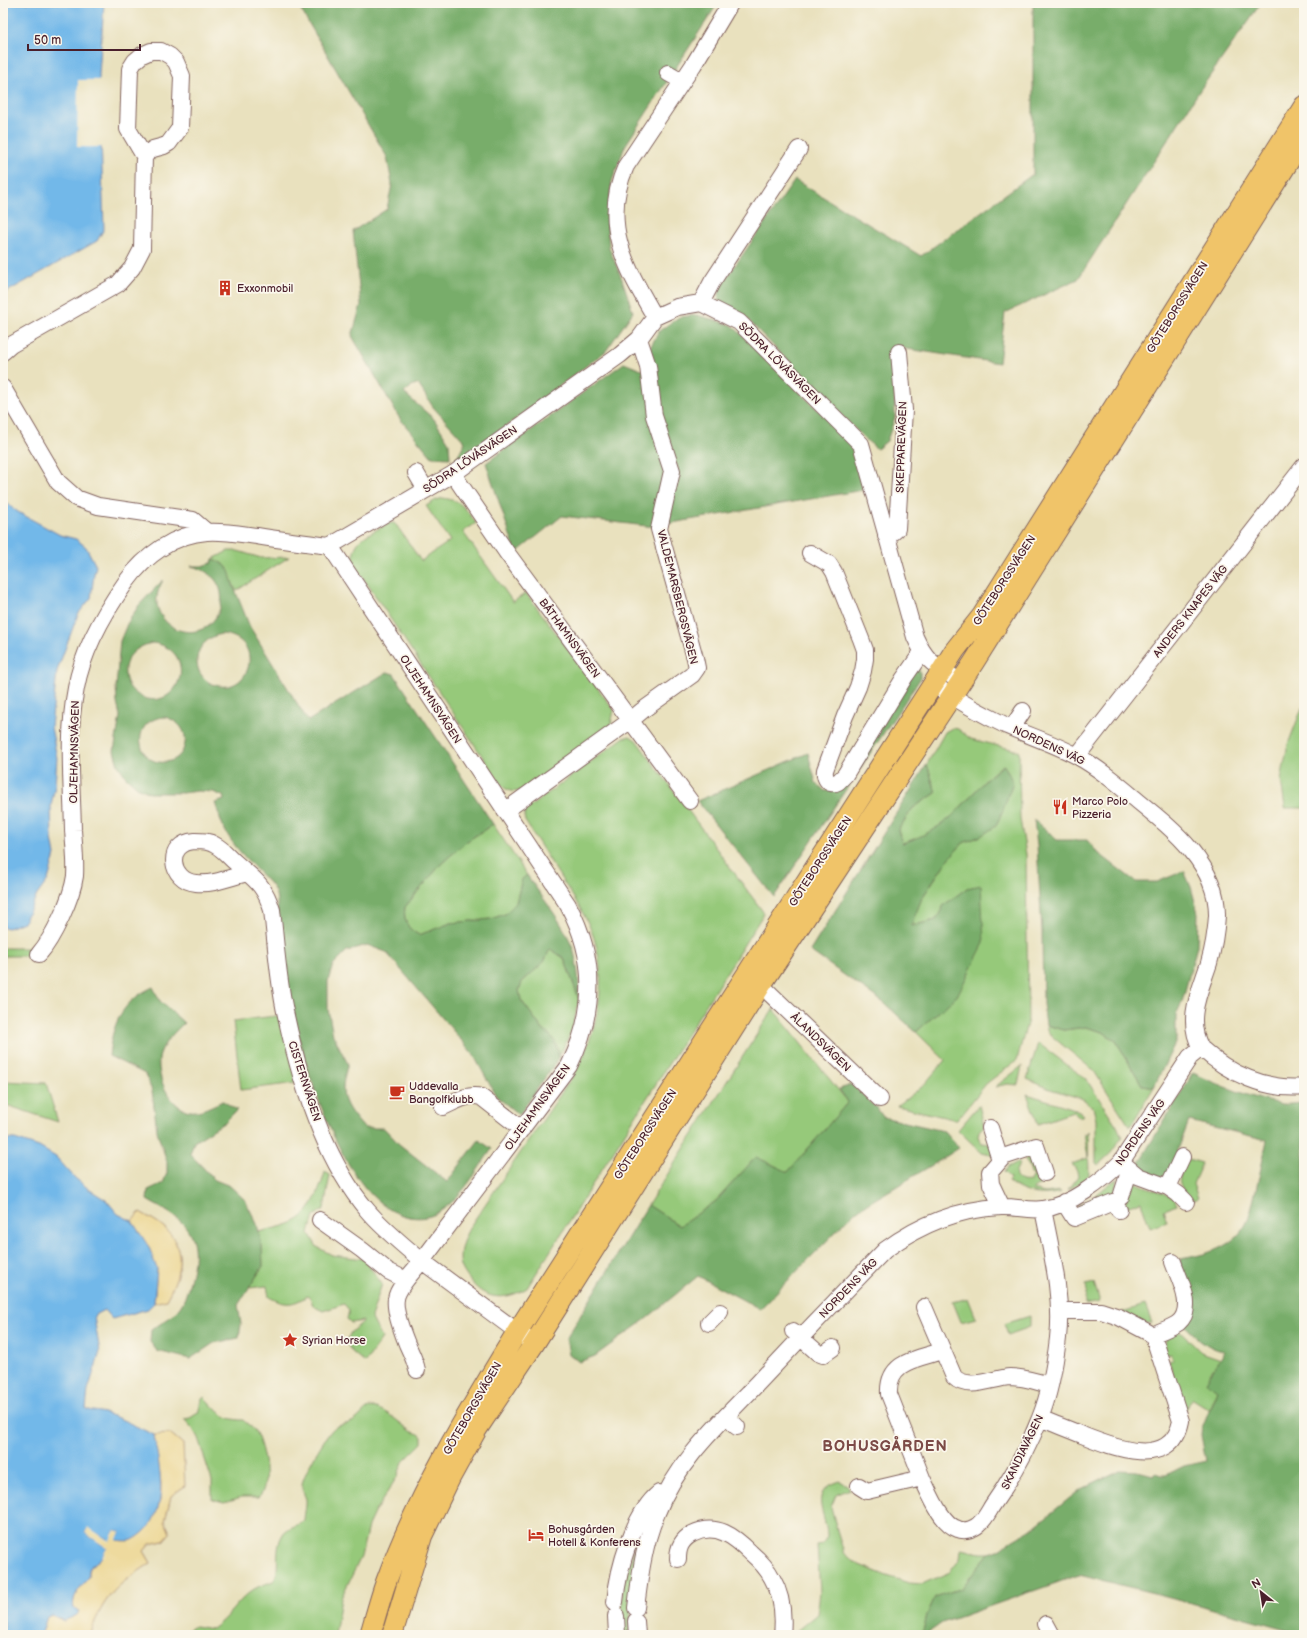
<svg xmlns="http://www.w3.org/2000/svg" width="1307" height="1638" font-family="'Balsamiq Sans',sans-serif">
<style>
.green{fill:#96c97a;stroke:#707452}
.forest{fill:#78ad6a;stroke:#61664a;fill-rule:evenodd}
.sand{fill:#eeda9e;stroke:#9c7c64}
.water{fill:#72b8e9;stroke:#5e6c8a}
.pier{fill:#e9e1be}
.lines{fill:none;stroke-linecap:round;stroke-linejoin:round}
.minor-casing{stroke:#82635e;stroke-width:18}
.major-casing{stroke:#82635e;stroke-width:22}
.minor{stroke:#fff;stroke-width:16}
.major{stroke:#f0c469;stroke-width:20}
.labels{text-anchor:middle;stroke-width:3.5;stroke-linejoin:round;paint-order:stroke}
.poi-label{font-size:11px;fill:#4a1f2b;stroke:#fbf7ec;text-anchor:start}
.street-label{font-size:11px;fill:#4a1f2b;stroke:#fbf7ec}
.district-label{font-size:15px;font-weight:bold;letter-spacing:1px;fill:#7c4a46;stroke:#fbf7ec}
</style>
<rect width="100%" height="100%" fill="#fbf7ec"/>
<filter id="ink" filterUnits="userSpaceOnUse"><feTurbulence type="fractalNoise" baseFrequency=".025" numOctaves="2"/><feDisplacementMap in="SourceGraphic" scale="8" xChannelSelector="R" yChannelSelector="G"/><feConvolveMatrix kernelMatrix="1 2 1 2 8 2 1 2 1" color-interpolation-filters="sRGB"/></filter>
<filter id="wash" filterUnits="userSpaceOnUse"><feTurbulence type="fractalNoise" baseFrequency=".012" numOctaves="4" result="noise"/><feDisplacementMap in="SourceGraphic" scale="16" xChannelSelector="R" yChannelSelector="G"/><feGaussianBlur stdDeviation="0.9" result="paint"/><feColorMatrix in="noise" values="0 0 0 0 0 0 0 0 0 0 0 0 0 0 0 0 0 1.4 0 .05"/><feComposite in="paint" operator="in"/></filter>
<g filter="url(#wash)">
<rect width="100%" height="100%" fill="#e9e1be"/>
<path class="green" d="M443 498C462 501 465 508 476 523L463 532 513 602 526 593 614 710 611 725 523 790C514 793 509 792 502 786L354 564C350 538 370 534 390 523H394L397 526 421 561 450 541 426 506 436 500Z
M228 551H238L261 558 289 557 236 591 225 565 213 559Z
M1302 708 1304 709V808H1285L1281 780 1288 744Z
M952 728 958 729 971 739 1019 751 1020 819 1026 854 1028 1020 1017 1060 986 1084 957 1120 897 1106 923 1086 945 1060 916 1032 957 996 981 886 967 888 944 905 936 920 910 926 922 898 946 862 963 843 981 836 1003 765C983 779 969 800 951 817 937 829 919 839 902 843L898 830 913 808 936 793 927 764 945 732Z
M630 736 636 740 764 913 527 1288C505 1301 484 1301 468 1278 464 1272 460 1267 460 1259 460 1245 466 1233 473 1222L575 1073C598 1030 610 977 591 930 584 913 574 898 564 883 551 862 538 842 525 821 523 815 525 810 531 806L623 738Z
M493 824 527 875 522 880 516 903 505 914 491 919 451 923 419 935C407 929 403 920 405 907L442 863 466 842Z
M3 948H37L30 956H3Z
M550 948 564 958 579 999 572 1030 558 1059V1050L550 1035 543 1030 521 1000 519 990 522 982 544 962Z
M773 1009 848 1102 788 1172 756 1157 716 1201 680 1226 648 1205Z
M293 1014 312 1081 241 1090 233 1021Z
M1046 1025 1064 1030 1086 1027 1103 1032 1116 1041 1142 1085 1154 1087 1130 1127 1094 1071 1048 1033Z
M1038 1043 1086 1079 1117 1126 1122 1137 1111 1153 1098 1165 1096 1163V1120L1093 1107 1083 1099 1050 1089 1027 1079Z
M1022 1066 1018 1085 1007 1084 995 1087Z
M3 1081 46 1083 58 1122 3 1104Z
M1027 1094 1072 1108 1084 1115 1079 1117 1073 1112 1038 1124Z
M979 1105 984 1126 979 1131 978 1137 982 1143 990 1144 995 1156 982 1153 958 1130Z
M1088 1131 1089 1175 1085 1179 1067 1190 1078 1176 1077 1171 1072 1164 1088 1158 1084 1132 1086 1135Z
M1034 1155 1041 1177 1039 1180 1041 1184 1032 1190 1045 1193 1059 1191 1061 1192C1043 1197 1022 1194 1008 1181L1010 1178 1004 1172 1008 1167 1018 1162 1020 1164C1010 1177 1018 1183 1031 1181L1034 1175 1031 1174 1029 1166 1024 1159Z
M1188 1159 1202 1163 1193 1184 1198 1198 1193 1200C1174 1181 1178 1181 1188 1159Z
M325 1172 330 1175 324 1209 314 1216 309 1233 317 1247 332 1255 364 1259 382 1284 371 1317 382 1338 365 1363 351 1351 346 1342 351 1332 363 1322V1321L351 1323 347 1319 349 1310 344 1304 323 1311 313 1306 311 1299 307 1296C292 1306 284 1305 269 1297L267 1286 249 1288 263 1266 262 1246 259 1232C273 1228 292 1226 303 1216 312 1209 322 1184 325 1172Z
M1118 1179 1113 1194 1078 1209 1076 1207 1096 1195 1113 1181Z
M1130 1180C1144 1187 1160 1191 1174 1198L1177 1205 1163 1210 1167 1222 1150 1228 1141 1202 1123 1208Z
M1094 1283 1100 1302 1085 1305C1084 1298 1088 1293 1086 1285Z
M968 1298 976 1318 961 1322 953 1302Z
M1145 1305 1152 1323H1144L1122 1312Z
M1030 1316V1327L1008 1335 1004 1324Z
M1178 1330 1201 1352 1221 1359 1210 1373 1217 1390 1209 1409 1193 1399 1184 1410 1169 1361 1173 1359 1171 1353 1166 1354 1163 1347 1167 1338Z
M204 1397C218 1411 222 1420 243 1420 247 1424 254 1428 256 1433 263 1447 272 1487 258 1497H242L224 1502 212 1499V1481L198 1438 193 1429 184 1419 190 1418 198 1413 202 1399Z
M370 1407C385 1408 399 1423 411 1431 414 1433 420 1433 422 1437 422 1438 422 1442 422 1443L403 1462 397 1477 374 1513 368 1526 361 1557 341 1598 335 1635H186L187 1631 195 1626 212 1629C227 1619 236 1603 250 1592 257 1586 267 1584 275 1580 280 1565 274 1548 283 1534 288 1526 298 1527 304 1520 304 1514 307 1505 306 1499 304 1494 302 1490 302 1484 304 1473 325 1436 334 1428 339 1424 347 1425 354 1421 360 1417 363 1411 370 1407Z
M840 1481 847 1485 850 1489 836 1495 831 1507 837 1530 844 1553 857 1564 887 1576 909 1583 922 1584 950 1572 960 1559 961 1549 981 1553H989L962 1588 935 1597 927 1615 922 1635H837L795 1632 817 1614 820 1592 817 1545 823 1544 827 1537C827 1513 806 1492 840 1481Z
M643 1529 631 1595 630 1635H622C620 1612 621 1586 629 1564 633 1552 638 1540 643 1529Z"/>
<path class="forest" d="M297 3H718L625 146 612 181 607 218 609 248 622 279 633 312 606 351 452 467 465 442 433 407 418 384 413 385 404 393 434 419 449 443 450 458 432 457 400 419 352 336 361 305 353 231 387 209 392 184 387 157Z
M1033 3H1261L1200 90 1078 279 1005 313 999 363 894 347 895 417 887 441 877 449 864 438 743 315 718 301 720 287 795 180 921 256 1033 174Z
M697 315 732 325 856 447 869 489 666 524 678 471 659 413 650 348 659 331 679 317Z
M624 363 644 371 667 468 655 527 562 516 516 553 486 463Z
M213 559 225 565 229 570 233 585 250 627 308 721 387 672 394 674 493 824 466 842 442 863 405 907C403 920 407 929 419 935L451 923 491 919 505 914 516 903 522 879 527 875C541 896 558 916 569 939 578 958 579 979 579 999L564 958 550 949 544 962 522 982 519 990 521 1000 543 1030 550 1035 555 1042 558 1050V1059L519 1115 496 1096 473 1054 386 952 367 945 347 951 333 965 328 981V1009L333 1035 348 1064C338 1095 343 1104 364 1128H384L399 1144 447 1182 479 1140 492 1149C476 1171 461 1200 437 1213 427 1219 414 1219 402 1215 340 1196 301 1055 290 997 285 971 282 943 278 916 277 909 278 896 274 890 270 882 260 874 254 867 243 855 230 842 223 826 220 819 218 811 215 803L224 800 223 796 213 792 198 791 182 793H150L137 787 126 777 118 765 114 751 120 716 117 703 116 687 120 641 127 624 139 605 163 580C156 593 154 604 162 617 166 623 172 627 179 630 220 643 244 578 191 566H202L212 563ZM221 634C266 637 252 696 215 685 208 683 202 677 199 671 192 653 204 638 221 634ZM153 643C199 650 181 710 144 698 137 695 130 690 127 682 119 662 134 646 153 643ZM165 717C180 721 190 734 183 750 181 755 175 760 170 761 137 771 127 719 165 717Z
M915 665 920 671V679L774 897 697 801 808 753 816 783 825 791 833 790Z
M927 764 936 793 913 808 898 830 902 843C918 839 938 828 951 817 969 800 983 779 1004 765L1013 782 1003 810 996 826 981 836 963 843 946 862 922 898 911 926 936 920 944 905 967 888 981 885 984 943 957 996 916 1032 884 1003 810 951Z
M1034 820 1057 840H1087L1097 852 1136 882H1157L1184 871 1191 887 1198 913 1197 946 1182 1002 1176 1015V1041L1154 1087 1142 1085 1116 1041 1103 1032 1086 1027 1064 1030 1046 1025 1043 1004 1042 932 1037 845Z
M153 987 160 1001 184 1023C176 1031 167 1039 162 1049 151 1070 170 1115 197 1111 205 1110 215 1104 223 1101L237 1110 225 1122 194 1142 190 1154 215 1180 230 1186 245 1200 257 1224 262 1246 263 1266 238 1305 241 1324 239 1338 214 1343 190 1359 157 1351 150 1342 151 1330C161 1323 173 1317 180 1307 184 1302 186 1294 188 1288 194 1267 200 1244 185 1226 175 1214 160 1208 147 1200L148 1190 163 1183 167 1173V1162L157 1131 152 1091 145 1074 109 1056C112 1024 122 1001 153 987Z
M1193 1073C1217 1084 1256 1100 1282 1104 1289 1105 1297 1103 1304 1103V1634L1166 1596 1079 1575 942 1623 925 1635H922L927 1615 935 1597 962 1588 989 1553 997 1550 1030 1530 1081 1489 1120 1470 1138 1471 1153 1475 1157 1472 1161 1475H1166L1184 1466 1206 1461 1201 1435 1202 1428 1217 1390 1206 1382C1211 1371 1220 1363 1224 1351 1207 1349 1195 1335 1183 1324L1180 1259C1205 1255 1233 1248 1246 1224 1250 1217 1252 1206 1254 1198 1259 1178 1263 1159 1267 1140L1189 1121 1171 1168 1163 1178 1138 1168V1164Z
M852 1085 877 1108 883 1117 944 1131 959 1148 939 1161 857 1210 760 1309 698 1276 646 1319 595 1356 579 1362 569 1354 566 1339 648 1205 680 1226 716 1201 756 1157 788 1172 848 1102 839 1089Z"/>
<path class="sand" d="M140 1212C148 1217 159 1222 166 1229 188 1251 179 1277 166 1300L154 1303 157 1269 132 1221Z
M171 1434 183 1444 185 1486 171 1496 165 1521 170 1533 163 1541 150 1544 144 1551 151 1563C127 1579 111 1588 98 1615 95 1621 92 1628 91 1635H41L47 1617 52 1615 64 1621 79 1611 74 1609C71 1596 80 1587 89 1577 88 1566 94 1563 102 1557L85 1533 88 1527 115 1530 154 1518 161 1498V1483L154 1435Z"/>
<path class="water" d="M3 3H104L99 75 104 229 97 241 3 294Z
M3 501 18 512 60 535 76 539 86 547 96 566 94 574 91 598 78 614 57 671 51 727 57 758 55 785 51 806 52 838 55 855 48 880 37 895 24 922 8 928 3 927Z
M3 1139H15L39 1147 56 1157 75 1178 90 1190 106 1200 118 1214 132 1221 149 1247 157 1269 154 1303 148 1309 112 1319 104 1310 96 1314 94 1317 100 1352 88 1390 86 1409C93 1412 100 1411 107 1414 123 1419 139 1428 154 1435 159 1466 170 1507 144 1532 133 1541 131 1542 116 1540L120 1532 115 1530 110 1541 88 1528 85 1533 107 1548C105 1551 104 1555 102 1557 95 1565 87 1564 89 1577 81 1587 71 1596 74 1609L79 1611 77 1615 64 1621 52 1615 47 1617 41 1635H3Z"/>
<path class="pier" d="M78 80H101L103 147H77Z
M88 1527 109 1541 115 1530 120 1532 116 1542 115 1539 118 1533 116 1532 109 1543 88 1530 87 1532 108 1547 104 1558 102 1557 107 1548 85 1533Z"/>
</g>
<g filter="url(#ink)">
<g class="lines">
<defs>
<path id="minor" d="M668 73 682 81
M701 303 712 282 799 149
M655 317C626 267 600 224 626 166L694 64 730 4
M3 352 11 345 118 284 132 268 142 249 144 156 128 129 130 69 135 61 142 55 151 51H161L170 56 176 62 182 76 180 128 169 143 164 146 153 149 144 156
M3 388 58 482 76 498 98 506 193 520 207 532
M416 473 426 490
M453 474 507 553 690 801
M886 536 891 534 897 529 904 410 899 352
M330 546 453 474 620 355 639 339 655 317 677 307 701 303 739 322 861 444 915 637C927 664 937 666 961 682
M810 553 829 564 834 572 861 639 865 650V659L863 671 858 687 845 716 825 770C824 777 828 787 838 782 840 780 843 777 845 775L904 678 922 652
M1012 728 1023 711
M1077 756 1304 466
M505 811 631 720 643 710 692 675 697 668 695 658 659 529 672 471 654 416 648 366 639 339
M247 873C231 877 213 885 196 883 170 881 164 843 195 841 202 841 209 841 215 845 223 849 229 857 236 863 255 880 264 884 272 910 276 945 278 981 286 1016 300 1081 323 1158 367 1210 383 1229 403 1245 422 1261 415 1269 397 1288 396 1299 394 1310 403 1334 407 1344 411 1353 415 1360 417 1370
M39 954C53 938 72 898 75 876 76 861 74 845 73 830 72 783 67 734 76 688 83 649 104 613 126 582 145 556 174 534 207 532 224 531 241 534 257 536 281 540 306 543 330 546L568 905C597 959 596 1012 569 1066L422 1261 534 1344
M761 985 880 1099
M1201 1048C1228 1073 1266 1091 1304 1087
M443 1107C455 1102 467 1093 481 1097L522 1129
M990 1128 1000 1160
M1121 1162 1138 1176 1168 1187 1178 1194 1186 1202
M1168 1187 1182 1157
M1121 1197 1128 1175 1130 1171
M1064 1202 1074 1218 1113 1202 1119 1210
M1002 1207 991 1184 990 1172 1003 1157 1036 1146 1045 1173
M320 1220 362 1250 388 1271 406 1280
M924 1307 954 1377C968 1391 993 1378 1010 1377 1024 1377 1037 1382 1050 1385
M709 1323 720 1312
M793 1331 818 1353 823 1355 833 1348
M1153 1335C1160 1331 1171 1328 1178 1323 1196 1308 1179 1279 1173 1262
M726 1416 737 1427
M1040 1418C1054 1424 1068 1429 1082 1435 1112 1447 1171 1471 1181 1421L1153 1335 1119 1317 1101 1311H1059
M922 1478 889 1394C887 1361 917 1359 942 1351
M859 1486 867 1491 922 1478C929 1492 941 1524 958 1529 965 1532 975 1529 980 1523 985 1519 989 1511 992 1506 1011 1479 1028 1449 1040 1418 1050 1393 1055 1365 1058 1338 1063 1295 1051 1251 1043 1209
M678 1559C678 1548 681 1540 692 1534 716 1522 734 1536 751 1553 759 1560 767 1568 772 1578 782 1595 784 1616 782 1635
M615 1602C618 1570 633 1514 659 1493
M636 1608C640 1575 644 1543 657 1513 677 1461 721 1422 759 1382 800 1338 842 1294 885 1250 919 1225 958 1209 1001 1207 1014 1206 1029 1211 1043 1209 1071 1205 1102 1181 1121 1162L1190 1057 1201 1048C1185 1020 1200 991 1209 963 1213 949 1216 931 1217 916 1218 863 1170 827 1133 797 1115 782 1097 767 1077 756 1055 744 1030 736 1007 726 982 714 957 700 934 685
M616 1616 617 1635
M636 1621 637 1635
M1046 1624 1052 1635"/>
<path id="major" d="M370 1635C375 1618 380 1599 386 1582 418 1494 468 1412 517 1332L955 650 982 616 1304 106
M392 1635 422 1536 450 1478 477 1429 534 1344 761 985 974 662 1304 137"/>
</defs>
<use href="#minor" class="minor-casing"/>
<use href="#major" class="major-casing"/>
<use href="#minor" class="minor"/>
<use href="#major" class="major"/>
</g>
</g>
<defs>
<symbol id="building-bare" viewBox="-9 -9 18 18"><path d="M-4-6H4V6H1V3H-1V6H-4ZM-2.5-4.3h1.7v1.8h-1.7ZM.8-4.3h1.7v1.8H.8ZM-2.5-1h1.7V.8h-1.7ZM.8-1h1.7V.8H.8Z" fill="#c8321e" stroke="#fbf7ec" stroke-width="2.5" paint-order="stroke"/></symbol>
<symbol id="restaurant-bare" viewBox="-9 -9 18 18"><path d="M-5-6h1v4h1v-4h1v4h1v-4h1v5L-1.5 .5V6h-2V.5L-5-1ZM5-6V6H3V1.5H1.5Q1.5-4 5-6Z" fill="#c8321e" stroke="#fbf7ec" stroke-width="2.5" paint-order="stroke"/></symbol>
<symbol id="cafe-bare" viewBox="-9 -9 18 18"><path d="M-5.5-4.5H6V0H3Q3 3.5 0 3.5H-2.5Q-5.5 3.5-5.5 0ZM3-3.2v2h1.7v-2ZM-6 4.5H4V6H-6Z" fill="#c8321e" stroke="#fbf7ec" stroke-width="2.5" paint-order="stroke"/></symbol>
<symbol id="sight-bare" viewBox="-9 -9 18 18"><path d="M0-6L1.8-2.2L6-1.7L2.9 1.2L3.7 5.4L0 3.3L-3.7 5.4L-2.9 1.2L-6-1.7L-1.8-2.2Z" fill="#c8321e" stroke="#fbf7ec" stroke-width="2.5" paint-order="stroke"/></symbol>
<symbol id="hotel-bare" viewBox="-9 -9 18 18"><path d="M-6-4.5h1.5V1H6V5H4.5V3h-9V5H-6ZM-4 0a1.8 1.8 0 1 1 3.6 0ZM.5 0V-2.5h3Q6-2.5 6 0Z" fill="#c8321e" stroke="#fbf7ec" stroke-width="2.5" paint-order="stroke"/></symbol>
</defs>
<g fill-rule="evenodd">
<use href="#building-bare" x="214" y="277" width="22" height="22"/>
<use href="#restaurant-bare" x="1049" y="796" width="22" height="22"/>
<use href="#cafe-bare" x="386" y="1081" width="22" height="22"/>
<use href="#sight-bare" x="279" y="1329" width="22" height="22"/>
<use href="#hotel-bare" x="525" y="1524" width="22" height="22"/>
</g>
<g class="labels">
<g class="poi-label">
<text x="237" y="292">Exxonmobil</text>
<text x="1072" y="805">Marco Polo<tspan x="1072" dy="13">Pizzeria</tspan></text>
<text x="409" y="1090">Uddevalla<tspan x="409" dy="13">Bangolfklubb</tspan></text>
<text x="302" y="1344">Syrian Horse</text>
<text x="548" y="1533">Bohusgården<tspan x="548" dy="13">Hotell &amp; Konferens</tspan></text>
</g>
<g class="street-label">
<text transform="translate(1177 307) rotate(-58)" y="4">GÖTEBORGSVÄGEN</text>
<text transform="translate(780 363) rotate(45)" y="4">SÖDRA LÖVÅSVÄGEN</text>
<text transform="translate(901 447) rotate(-88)" y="4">SKEPPAREVÄGEN</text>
<text transform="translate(470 459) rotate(-34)" y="4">SÖDRA LÖVÅSVÄGEN</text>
<text transform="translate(1004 580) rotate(-57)" y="4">GÖTEBORGSVÄGEN</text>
<text transform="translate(678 597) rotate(76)" y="4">VALDEMARSBERGSVÄGEN</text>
<text transform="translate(1190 611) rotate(-52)" y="4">ANDERS KNAPES VÄG</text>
<text transform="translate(570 638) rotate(54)" y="4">BÅTHAMNSVÄGEN</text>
<text transform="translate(431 699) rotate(57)" y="4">OLJEHAMNSVÄGEN</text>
<text transform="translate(1049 745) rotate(25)" y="4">NORDENS VÄG</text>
<text transform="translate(74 752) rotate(-89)" y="4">OLJEHAMNSVÄGEN</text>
<text transform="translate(820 861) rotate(-57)" y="4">GÖTEBORGSVÄGEN</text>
<text transform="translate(821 1042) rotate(44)" y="4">ÅLANDSVÄGEN</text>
<text transform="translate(305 1081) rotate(72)" y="4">CISTERNVÄGEN</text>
<text transform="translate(537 1107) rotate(-54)" y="4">OLJEHAMNSVÄGEN</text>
<text transform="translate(1140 1132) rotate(-55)" y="4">NORDENS VÄG</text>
<text transform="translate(645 1134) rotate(-57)" y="4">GÖTEBORGSVÄGEN</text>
<text transform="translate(848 1288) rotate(-46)" y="4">NORDENS VÄG</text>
<text transform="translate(472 1408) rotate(-60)" y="4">GÖTEBORGSVÄGEN</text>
<text transform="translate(1022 1452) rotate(-64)" y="4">SKANDIAVÄGEN</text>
</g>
<g class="district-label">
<text x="885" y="1451">BOHUSGÅRDEN</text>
</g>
</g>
<rect width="1307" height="1638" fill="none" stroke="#fbf7ec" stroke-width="16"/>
<g transform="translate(1261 1592) rotate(330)" stroke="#fbf7ec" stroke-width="3" paint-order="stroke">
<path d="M0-3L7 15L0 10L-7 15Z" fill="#4a1f2b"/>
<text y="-6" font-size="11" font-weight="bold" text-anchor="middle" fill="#4a1f2b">N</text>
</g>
<path d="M28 44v6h112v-6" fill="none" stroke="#4a1f2b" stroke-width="2"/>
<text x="34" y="44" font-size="12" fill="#4a1f2b" stroke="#fbf7ec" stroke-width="3" paint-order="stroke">50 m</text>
</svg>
